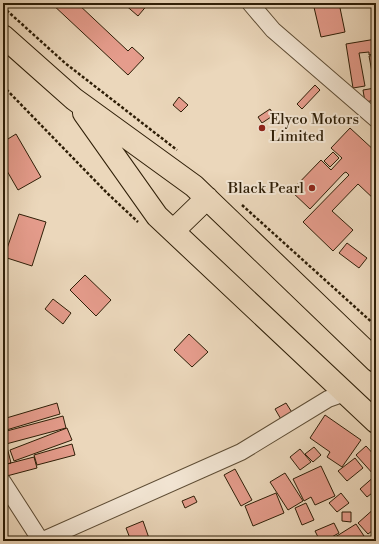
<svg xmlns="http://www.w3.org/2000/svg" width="379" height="544" font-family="'Libre Bodoni',serif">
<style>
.building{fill:#e59c8c;stroke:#2e1e07}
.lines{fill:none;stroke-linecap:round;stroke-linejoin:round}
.minor-casing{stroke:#5d4c34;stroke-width:18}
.trunk-casing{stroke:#2e1e07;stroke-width:24}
.path{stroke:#2e1e07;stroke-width:2.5;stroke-dasharray:3 2;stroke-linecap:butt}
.minor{stroke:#f2e5d3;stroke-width:16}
.trunk{stroke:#ebd7bb;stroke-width:22}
.poi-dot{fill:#8f2418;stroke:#f2e5d3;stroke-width:1.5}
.labels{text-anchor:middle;stroke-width:4;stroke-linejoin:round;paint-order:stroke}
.poi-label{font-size:15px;fill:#2e1e07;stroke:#f2e5d3;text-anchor:start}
</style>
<rect width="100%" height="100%" fill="#ebd7bb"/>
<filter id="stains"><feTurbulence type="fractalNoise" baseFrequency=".005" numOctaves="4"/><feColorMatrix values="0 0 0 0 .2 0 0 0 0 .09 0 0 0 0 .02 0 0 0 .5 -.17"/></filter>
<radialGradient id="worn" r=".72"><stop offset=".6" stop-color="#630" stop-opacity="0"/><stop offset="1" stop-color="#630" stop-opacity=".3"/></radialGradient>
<path class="building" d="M51 3H77L128 51 132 47 144 58 128 75Z
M123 3H149L138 16Z
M313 3H339L345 32 321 37Z
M376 39V53L369 55V52L359 53 365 86 353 88 346 44Z
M376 55V100L365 102 363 90 375 88 369 56Z
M315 85 320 90 302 109 297 104Z
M179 97 188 105 181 112 173 105Z
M270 109 274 115 262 123 258 117Z
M350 128 376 152V201L358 184 332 211 353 230 333 251 303 222 349 175 346 172 344 173 310 209 291 191 321 160 331 170 342 158 331 148Z
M16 134 41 177 18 190 3 164V142Z
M333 152 339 158 330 167 324 161Z
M19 214 46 222 32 266 4 257Z
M347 243 367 258 359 268 339 253Z
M85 275 111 300 96 316 70 290Z
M53 299 71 313 63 324 45 309Z
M189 334 208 352 192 367 174 350Z
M57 403 60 414 3 431V419Z
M286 403 293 414 282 421 275 409Z
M325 415 361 440 342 467 327 457 330 452 310 438Z
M63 416 66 428 6 444 3 432Z
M67 428 72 440 14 461 10 450Z
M72 444 75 455 37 465 34 455Z
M366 446 376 457V473L374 475 356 455Z
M7 447 11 463 3 465V448Z
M314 447 321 455 313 462 305 454Z
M300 449 311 462 300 470 290 457Z
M34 457 37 468 3 477V465Z
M355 458 363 468 347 481 338 471Z
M321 466 335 496 315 505 311 497 304 501 293 479Z
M235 469 252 500 241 506 224 475Z
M285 473 303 501 288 510 270 482Z
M376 475V490L367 497 360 489Z
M276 493 284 513 253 526 245 506Z
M341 493 349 503 337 512 329 503Z
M194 496 197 502 185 508 182 501Z
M306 503 314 520 302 525 295 508Z
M376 507V528L368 534 358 523Z
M342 512H351V522L342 521Z
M143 521 150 541H131L126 528Z
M334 523 339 533 328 539 329 541H320L315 531Z
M356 524 364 536 356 541H333L332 539Z"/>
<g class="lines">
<defs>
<path id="minor" d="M250 3 273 30 376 119
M3 482 41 541
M41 541 241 452 328 399 345 393"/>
<path id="trunk" d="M3 36 74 99 194 186 376 361
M84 113 157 216 376 422
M173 231 207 198"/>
</defs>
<use href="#minor" class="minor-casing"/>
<use href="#trunk" class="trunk-casing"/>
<path class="path" d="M3 7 65 63 177 150
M3 86 107 193 138 222
M242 205 376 326"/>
<use href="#minor" class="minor"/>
<use href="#trunk" class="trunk"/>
</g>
<g class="poi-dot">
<circle cx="262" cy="128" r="4"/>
<circle cx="312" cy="188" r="4"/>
</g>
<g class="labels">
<g class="poi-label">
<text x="270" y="124">Elyco Motors<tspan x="270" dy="17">Limited</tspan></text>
<text x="304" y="193" text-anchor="end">Black Pearl</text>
</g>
</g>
<rect width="379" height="544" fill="none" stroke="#ebd7bb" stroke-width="16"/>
<rect x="4" y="4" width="371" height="536" fill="none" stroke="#2e1e07" stroke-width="2"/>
<rect x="8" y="8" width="363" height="528" fill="none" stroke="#2e1e07"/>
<rect width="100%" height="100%" filter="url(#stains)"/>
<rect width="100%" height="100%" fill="url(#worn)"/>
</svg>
